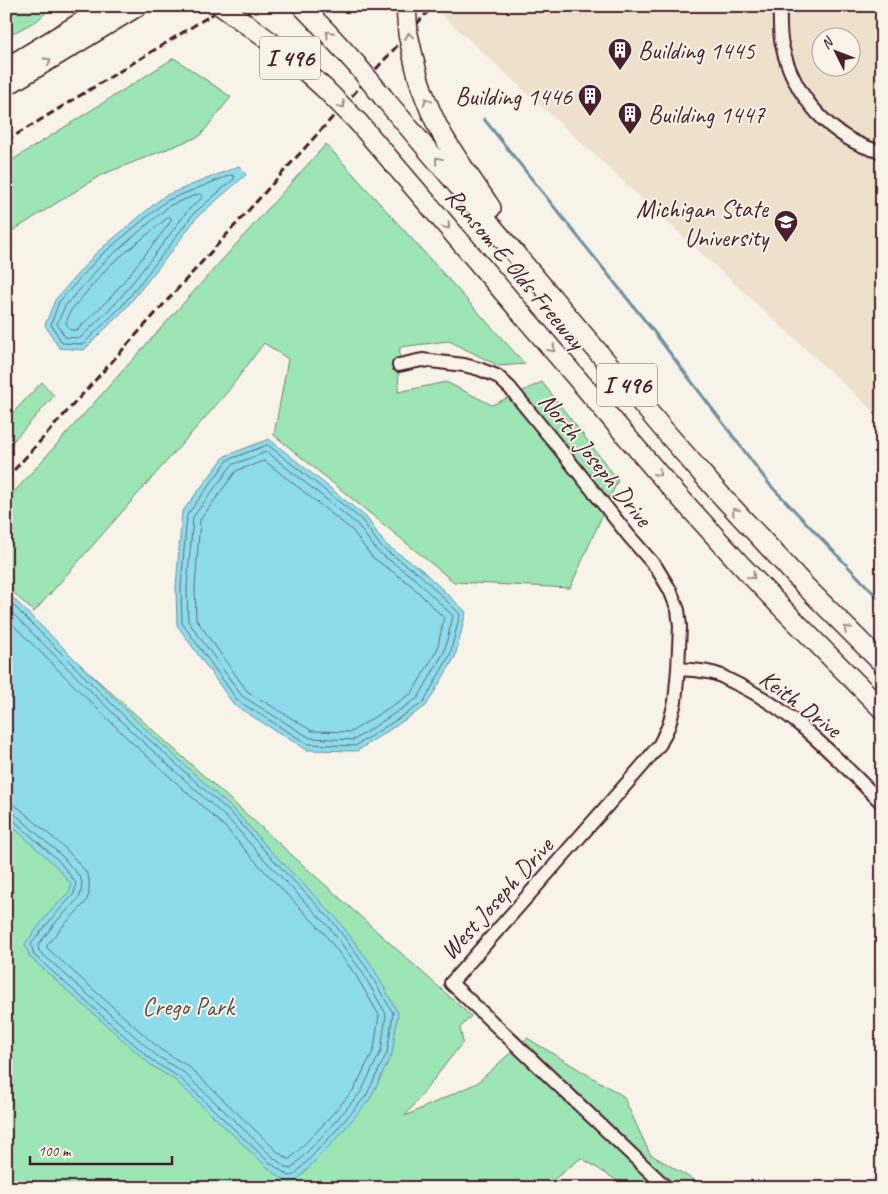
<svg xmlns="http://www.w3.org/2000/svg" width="888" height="1194" font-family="Caveat,sans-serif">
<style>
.built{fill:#ede1cc;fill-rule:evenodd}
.green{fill:#9ce5b4;stroke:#738270}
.water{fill:#8ddceb;stroke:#72909e}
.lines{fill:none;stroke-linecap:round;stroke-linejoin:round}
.shore{stroke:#656b78;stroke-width:1}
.stream{stroke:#72909e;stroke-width:3}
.minor-casing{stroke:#4a1f2b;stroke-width:16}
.highway-casing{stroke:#4a1f2b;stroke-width:22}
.minor{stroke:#f7f3e8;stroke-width:12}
.highway{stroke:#f7f3e8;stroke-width:19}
.rail{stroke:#4a1f2b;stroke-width:3;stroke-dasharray:8 4;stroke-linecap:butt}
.highway-bridge-casing{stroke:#4a1f2b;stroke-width:22;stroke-linecap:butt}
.highway-bridge{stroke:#f7f3e8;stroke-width:19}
.oneway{stroke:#a0898a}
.labels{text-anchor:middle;stroke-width:4;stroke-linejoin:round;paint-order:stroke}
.shield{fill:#f7f3e8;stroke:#7e5f64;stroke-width:1}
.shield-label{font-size:24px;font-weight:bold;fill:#4a1f2b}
.poi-label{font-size:25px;fill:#4a1f2b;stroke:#f7f3e8;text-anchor:start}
.street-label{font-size:25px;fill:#4a1f2b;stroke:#f7f3e8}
.park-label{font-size:25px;fill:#5e504d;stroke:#f7f3e8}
</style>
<rect width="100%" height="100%" fill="#f7f3e8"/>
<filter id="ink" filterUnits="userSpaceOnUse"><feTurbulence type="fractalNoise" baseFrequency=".02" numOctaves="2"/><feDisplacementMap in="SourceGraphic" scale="10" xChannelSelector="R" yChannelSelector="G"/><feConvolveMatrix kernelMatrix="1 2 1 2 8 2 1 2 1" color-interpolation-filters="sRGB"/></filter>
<g filter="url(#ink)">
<path class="built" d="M448 6H882V419L441 14ZM820 38H850V68H820Z"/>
<path class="green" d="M6 6H53L38 20 6 37Z
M174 58 231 97 200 136 101 175 14 230H6V164Z
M326 144 525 364 499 366 449 341 400 347 398 392 446 382 492 405 542 382 618 480 570 588 454 582 274 435 288 359 264 343 225 395 34 612 6 586V501Z
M42 382 54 396 6 449V420Z
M6 598 471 1016 460 1028 463 1042 405 1116 477 1083 527 1038 623 1096 650 1154 707 1188H629L581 1158 543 1188H6Z"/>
<path class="water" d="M239 166 246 175 197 217 171 252 125 309 84 350 59 348 45 325 55 300 96 253 164 196Z
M269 439 366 517 385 544 422 570 466 612 455 657 426 706 357 751 307 750 234 705 177 625 176 587 182 512 225 456Z
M6 591 138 722 238 814 268 848 337 919 371 964 398 1013 392 1054 370 1099 335 1140 297 1180 289 1182 281 1178 267 1167 175 1080 152 1066 30 957 25 944 48 914 70 891 71 884 54 864 6 821Z"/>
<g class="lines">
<path class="shore" d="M231 175 234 176V179L193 214 167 249 122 306 83 344 62 343 51 324 59 302 100 256 166 201Z
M199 194 202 195V198L188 210 162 245 117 302 80 338 65 337 57 324 65 306 105 261 169 206Z
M169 217 171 218V221L156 241 111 297 77 330H70L66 323 71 310 109 266Z
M268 445 362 520 381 547 419 574 460 614 450 655 423 703 355 746 308 744 238 701 182 623 181 587 187 515 228 460Z
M267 452 357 524 377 551 415 579 453 616 444 652 418 698 354 740 310 738 242 696 188 621 187 587 193 517 232 465Z
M265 461 352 530 372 557 411 585 444 618 437 650 412 693 351 732 312 731 247 691 196 619 195 588 200 520 236 471Z
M6 598 134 726 235 817 265 851 333 922 366 967 393 1013 387 1053 366 1096 331 1136 294 1175 289 1176 270 1163 179 1077 154 1062 34 955 31 944 52 918 74 894 76 883 58 860 12 819 6 818
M6 607 130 730 231 822 260 855 329 927 361 970 386 1014 381 1051 361 1092 326 1132 291 1169 287 1168 274 1158 183 1072 157 1056 39 951 38 945 56 922 79 898 81 893 82 882 80 877 62 856 15 814 6 811
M6 618 125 736 225 827 254 860 323 932 355 974 379 1015 374 1049 355 1088 321 1127 290 1159H288L279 1153 188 1066 161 1050 47 948V945L62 927 86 902 89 894V879L86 872 67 850 19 808 12 804H6"/>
<path class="stream" d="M484 119 654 332 770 485 882 602"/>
<defs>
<path id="minor" d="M780 6C780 19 779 32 782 45 793 95 831 140 882 152
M399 365 422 360 464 365 479 369 497 376 510 388 559 448 629 536 656 567 670 590 678 610 680 626 678 669 675 702 669 725 660 744 643 765 451 983 667 1188
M678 669C691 670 707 670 719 675 724 677 728 680 733 682 792 709 836 758 882 803"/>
<path id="highway" d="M302 6 325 30 356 64
M253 29 284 52 325 89
M415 65C420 86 428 107 438 127 453 155 473 181 491 208
M6 68 108 6
M6 86 138 6
M383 97 664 430 718 492 805 586 882 663
M358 122 657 472 740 564 783 609 882 709"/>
</defs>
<use href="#minor" class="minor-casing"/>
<use href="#highway" class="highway-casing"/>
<use href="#minor" class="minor"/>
<use href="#highway" class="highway"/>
<path class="rail" d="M6 141 226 6
M6 479 433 6"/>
<defs>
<path id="highway-bridge" d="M221 6 253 29
M406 6 408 34 415 65
M356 64 383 97
M325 89 358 122"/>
</defs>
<use href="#highway-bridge" class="highway-bridge-casing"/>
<use href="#highway-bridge" class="highway-bridge"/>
</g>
<defs><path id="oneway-chevron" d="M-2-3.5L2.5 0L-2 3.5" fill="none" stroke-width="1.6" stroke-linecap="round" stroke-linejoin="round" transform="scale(1.25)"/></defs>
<g class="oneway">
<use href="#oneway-chevron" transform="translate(329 34) rotate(-133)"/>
<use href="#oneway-chevron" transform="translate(409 36) rotate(-98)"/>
<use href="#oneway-chevron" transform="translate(48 61) rotate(-31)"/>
<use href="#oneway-chevron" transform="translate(427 101) rotate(-111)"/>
<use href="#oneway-chevron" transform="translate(342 105) rotate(45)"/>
<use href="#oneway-chevron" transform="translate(438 160) rotate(-130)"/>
<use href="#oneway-chevron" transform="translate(447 226) rotate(50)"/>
<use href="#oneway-chevron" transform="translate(552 349) rotate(50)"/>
<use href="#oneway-chevron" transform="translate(658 473) rotate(49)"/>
<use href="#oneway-chevron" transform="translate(735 511) rotate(-132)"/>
<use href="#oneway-chevron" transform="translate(752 576) rotate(46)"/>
<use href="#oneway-chevron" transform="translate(847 629) rotate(-135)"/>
</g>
</g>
<defs>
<symbol id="building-pin" viewBox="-11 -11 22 30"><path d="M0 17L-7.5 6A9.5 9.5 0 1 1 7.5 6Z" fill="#4a1f2b" stroke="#f7f3e8"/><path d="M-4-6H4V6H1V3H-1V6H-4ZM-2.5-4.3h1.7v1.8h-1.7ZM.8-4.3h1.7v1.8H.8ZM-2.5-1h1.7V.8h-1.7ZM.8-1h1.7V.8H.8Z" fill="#fff"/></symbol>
<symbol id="university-pin" viewBox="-11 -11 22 30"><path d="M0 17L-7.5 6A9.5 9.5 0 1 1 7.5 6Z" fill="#4a1f2b" stroke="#f7f3e8"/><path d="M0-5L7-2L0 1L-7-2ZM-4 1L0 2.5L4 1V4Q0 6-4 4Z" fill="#fff"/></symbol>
</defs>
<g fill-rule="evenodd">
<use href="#building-pin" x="606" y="36" width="28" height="38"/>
<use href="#building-pin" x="576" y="82" width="28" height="38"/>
<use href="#building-pin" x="616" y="100" width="28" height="38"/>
<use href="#university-pin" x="772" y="208" width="28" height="38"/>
</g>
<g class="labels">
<g class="shield">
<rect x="260" y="36.5" width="60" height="43" rx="4"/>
<rect x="597" y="363.5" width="60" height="43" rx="4"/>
</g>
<g class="shield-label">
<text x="290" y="66">I 496</text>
<text x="627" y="393">I 496</text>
</g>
<g class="poi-label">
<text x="638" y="59">Building 1445</text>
<text x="572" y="105" text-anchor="end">Building 1446</text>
<text x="648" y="123">Building 1447</text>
<text x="768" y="217" text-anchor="end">Michigan State<tspan x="768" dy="29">University</tspan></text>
</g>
<g class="street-label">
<text transform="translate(516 268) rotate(50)" y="9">Ransom E Olds Freeway</text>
<text transform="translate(596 459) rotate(51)" y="9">North Joseph Drive</text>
<text transform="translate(801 703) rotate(37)" y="9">Keith Drive</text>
<text transform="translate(496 898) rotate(-48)" y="9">West Joseph Drive</text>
</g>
<g class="park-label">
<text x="188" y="1015">Crego Park</text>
</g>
</g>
<rect width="888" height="1194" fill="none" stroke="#f7f3e8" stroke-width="25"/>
<rect x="12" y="12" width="863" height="1169" fill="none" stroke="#4a1f2b" stroke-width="2" filter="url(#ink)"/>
<g transform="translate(836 52) rotate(312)"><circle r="24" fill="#f7f3e8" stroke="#b29e9c"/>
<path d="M0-4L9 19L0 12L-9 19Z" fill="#4a1f2b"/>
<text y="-8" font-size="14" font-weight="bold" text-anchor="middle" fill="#4a1f2b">N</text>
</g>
<path d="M30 1156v8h142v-8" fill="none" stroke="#4a1f2b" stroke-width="2.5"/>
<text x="38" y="1156" font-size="15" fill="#4a1f2b" stroke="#f7f3e8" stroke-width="4" paint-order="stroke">100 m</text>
</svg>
